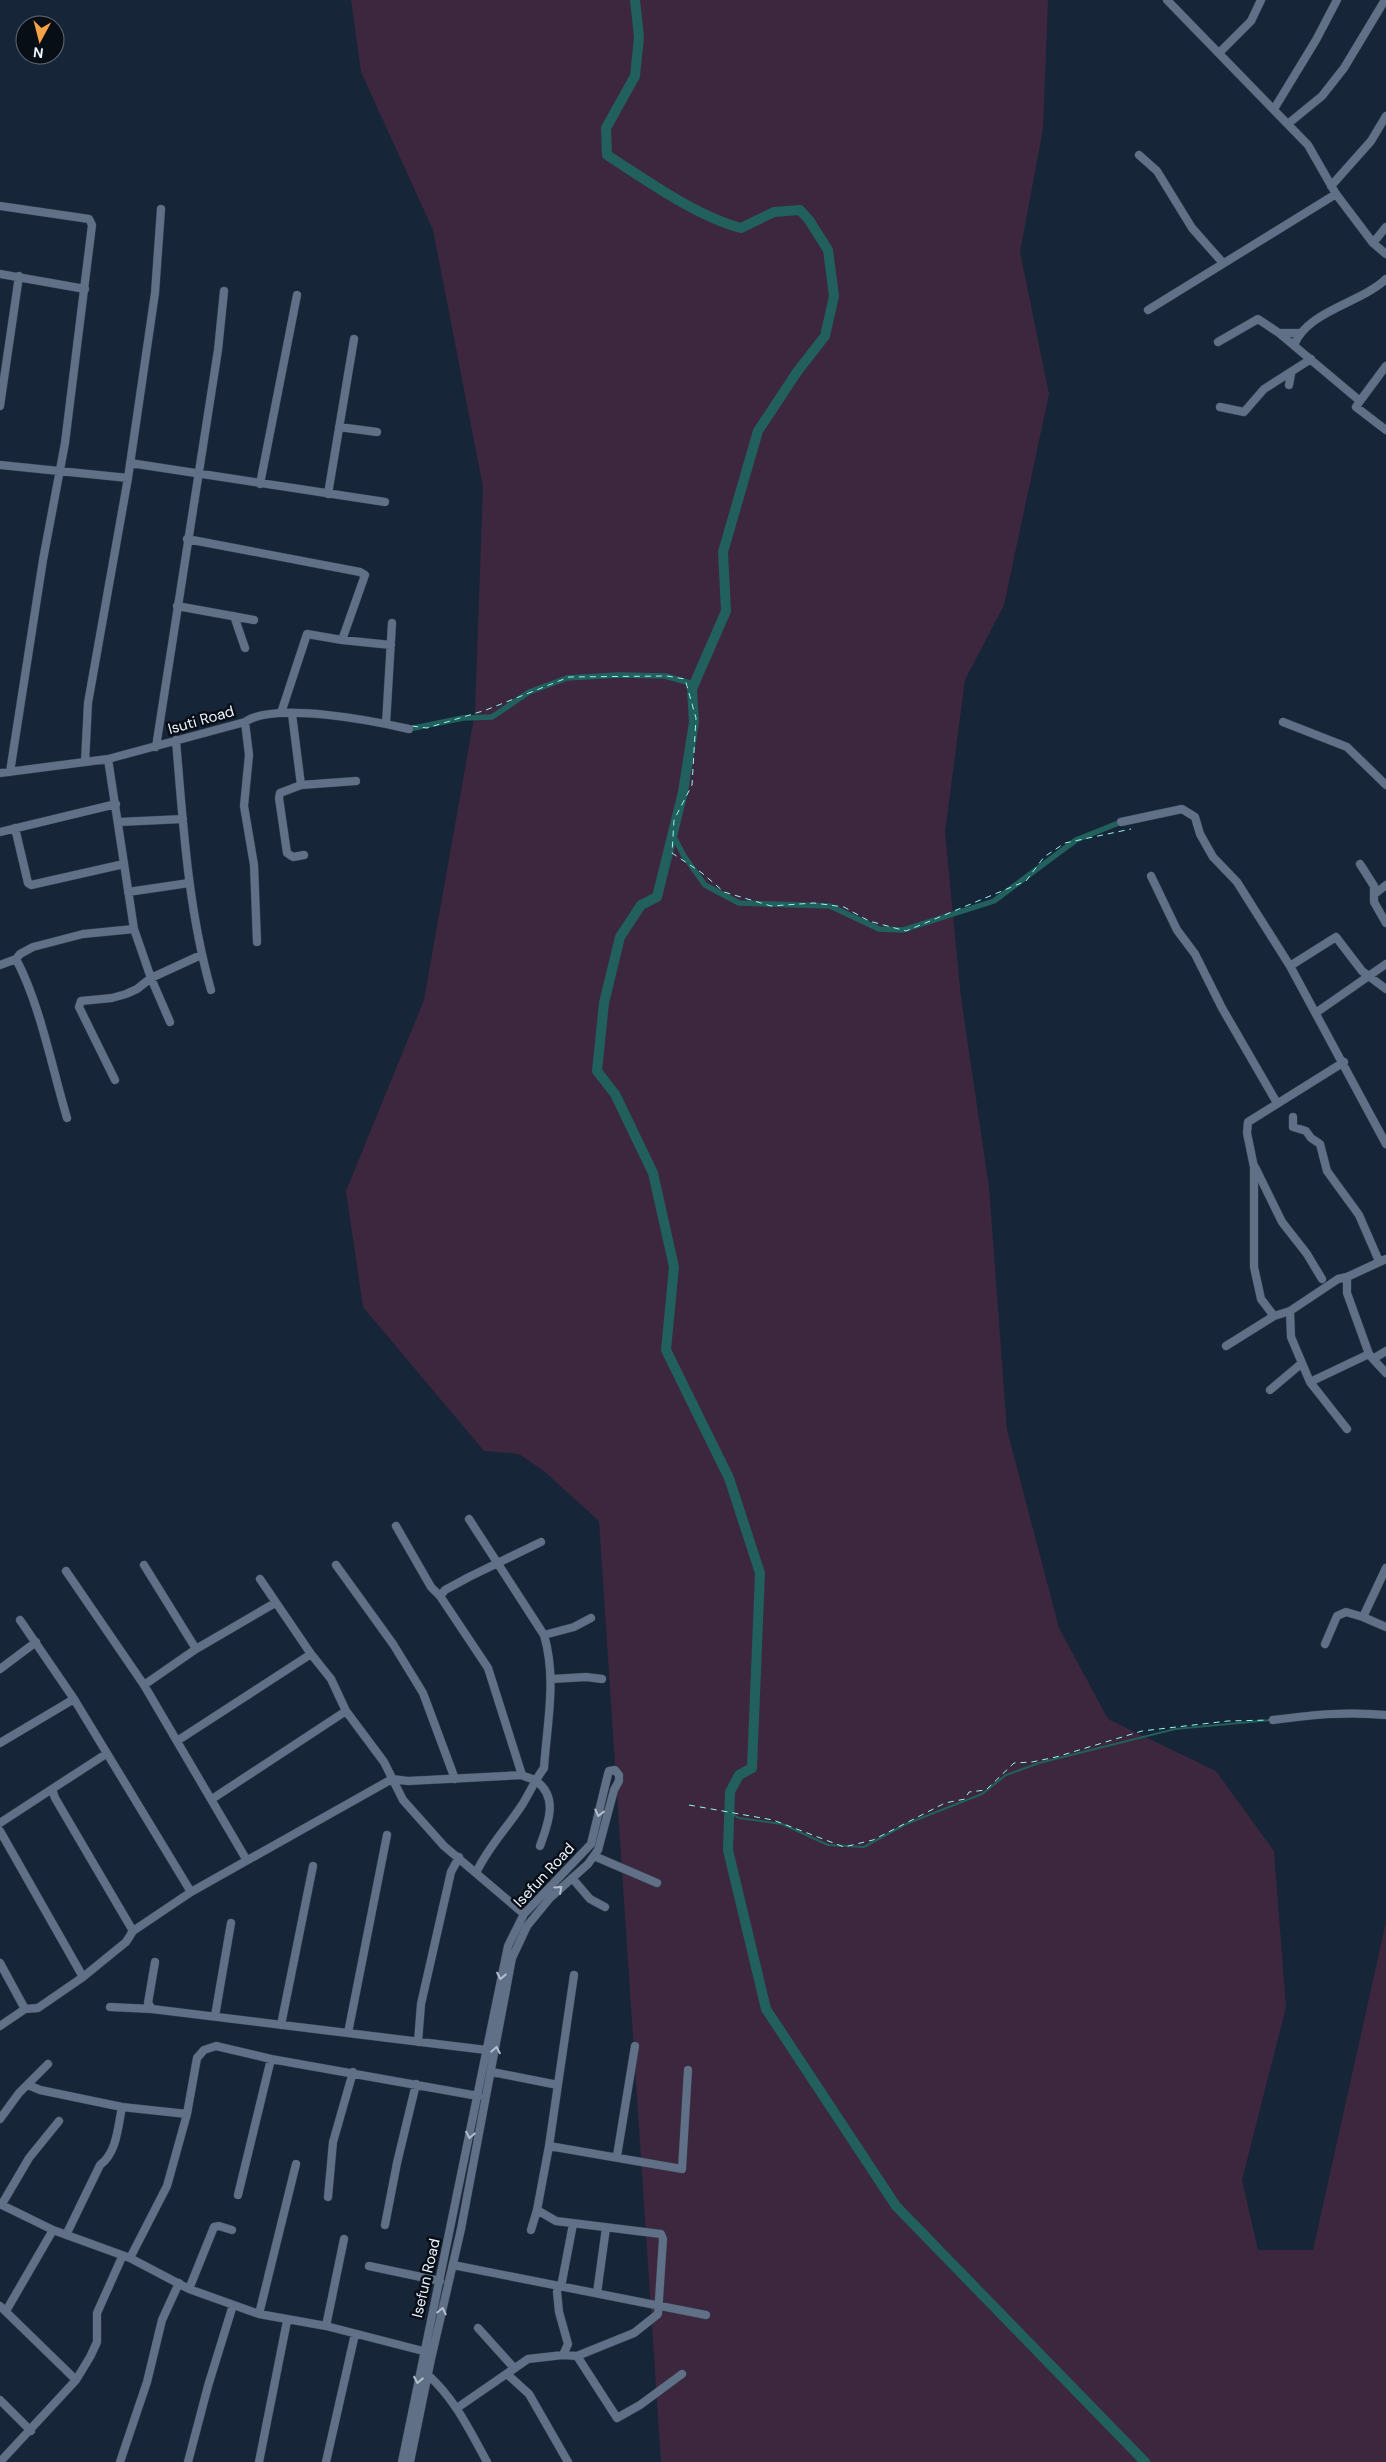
<svg xmlns="http://www.w3.org/2000/svg" width="1386" height="2462" font-family="'DM Sans',sans-serif">
<style>
.green{fill:#3c273e}
.lines{fill:none;stroke-linecap:round;stroke-linejoin:round}
.stream{stroke:#21605c;stroke-width:2}
.canal{stroke:#21605c;stroke-width:5.5}
.river{stroke:#21605c;stroke-width:10}
.ferry{stroke:#95f7f0;stroke-width:1;stroke-dasharray:6 5;stroke-linecap:butt}
.minor-casing{stroke:#364050;stroke-width:9}
.minor{stroke:#607087;stroke-width:8}
.oneway{stroke:#b4bfce}
.labels{text-anchor:middle;stroke-width:5;stroke-linejoin:round;paint-order:stroke}
.street-label{font-size:15px;fill:#ecf3fe;stroke:#080e16}
</style>
<rect width="100%" height="100%" fill="#172538"/>
<path class="green" d="M351 0H1048L1043 129 1020 252 1049 394 1004 605 965 680 945 832 961 998 989 1187 1007 1430 1059 1628 1108 1719 1216 1771 1274 1851 1286 2007 1242 2180 1258 2250H1313L1386 1922V2462H661L599 1521 545 1472 519 1454 484 1451 363 1307 346 1191 424 1000 475 712 483 487 433 230 361 72Z"/>
<g class="lines">
<path class="stream" d="M729 1812 739 1818 782 1824 828 1845 864 1847 906 1824 982 1794 1006 1775 1039 1763 1175 1729 1271 1720"/>
<path class="canal" d="M409 729 463 718 492 717 529 692 567 678 619 675 665 676 694 684
M673 835 684 856 705 885 739 903 830 906 879 929 903 930 994 901 1076 840 1121 822"/>
<path class="river" d="M635 0 639 37 635 76 606 128 607 155C646 180 696 216 741 228L774 212 800 210 809 220 828 250 834 296 825 336 797 372 758 431 723 552 726 611 692 689 694 722 683 792 657 897 641 905 620 937 604 1003 597 1071 615 1094 653 1173 674 1267 666 1350 729 1478 760 1573 752 1768 739 1775 730 1792 728 1850 766 2009 896 2206 1145 2462"/>
<path class="ferry" d="M412 726 427 728 486 710 569 677 667 676 685 679 696 718 692 785 674 820 672 853 702 873 724 892 771 906 814 903 844 907 869 921 906 931 1026 881 1044 857 1065 843 1131 829
M689 1805 773 1820 844 1847 873 1840 945 1803 965 1799 969 1792 986 1790 1014 1763 1032 1762 1056 1757 1142 1731 1228 1721 1270 1720"/>
<defs>
<path id="minor" d="M1167 0 1308 145 1336 194 1373 243 1386 254
M1220 52 1251 21 1261 0
M1274 109 1316 40 1337 0
M1289 123 1322 96 1344 68 1385 0
M1139 155 1157 171 1192 228 1223 263
M1331 186 1371 141 1386 116
M0 206 89 219 92 225 65 443 43 560 10 772
M1373 243 1386 227
M0 274 85 289
M1148 310 1336 194
M1279 333 1360 401 1356 407 1386 430
M1218 342 1258 319 1279 333H1298
M1294 345C1307 311 1361 303 1386 279
M1289 385 1291 374
M1360 401 1386 366
M0 406 19 276
M1220 407 1244 412 1264 389 1311 359
M339 427 377 432
M130 463 385 502
M0 465 128 478
M260 484 297 295
M328 494 354 339
M187 539 360 572 365 575 342 640
M177 606 254 620
M234 616 245 648
M281 713 307 634 342 640 391 645
M292 714 301 785
M245 722 249 755 244 806 254 865 257 942
M1283 722 1347 747 1386 785
M386 724 392 623
M176 740C183 824 188 909 211 990
M156 747 218 350 224 291
M108 759 134 929 151 978 170 1022
M85 762 88 703 128 478 155 293 161 209
M0 773 108 759 245 722C274 701 374 721 409 729
M119 822 183 819
M1121 822 1182 809 1195 817 1200 834 1213 857 1237 882 1290 966 1386 1144
M15 828 28 883 31 885 124 864
M0 832 116 804
M304 855 293 857 287 853 279 798 280 793 301 785 356 781
M1360 864 1374 886V902L1386 923
M1151 876 1177 930 1195 954 1222 1008 1277 1103
M128 892 189 883
M1376 893 1386 885
M16 959C40 1004 52 1068 67 1118
M0 965 16 959 20 954 33 947 83 934 134 929
M1290 966 1336 937 1362 971 1386 989
M1317 1012 1386 964
M115 1080 79 1007 81 1001 112 998 126 994 137 989 151 978 201 955
M1293 1117V1127L1306 1131 1311 1138 1320 1144 1327 1171 1359 1215 1379 1261
M1255 1167 1282 1222 1307 1254 1322 1279
M1347 1277V1293L1369 1354 1373 1359 1386 1351
M1290 1311 1291 1337 1310 1382 1369 1354
M1274 1316 1290 1311 1338 1279 1347 1277 1386 1259
M1226 1346 1274 1316 1261 1299 1254 1267V1167L1247 1133 1248 1122 1344 1062
M1373 1359 1386 1373
M1310 1382 1347 1429
M1270 1390 1302 1363
M469 1519 544 1635C557 1679 547 1723 544 1768 535 1780 530 1792 522 1805 507 1828 488 1847 476 1873
M396 1526 431 1587 440 1596 488 1668 522 1775C527 1778 532 1778 536 1781 559 1797 548 1824 540 1846
M144 1565 196 1649
M336 1565 393 1644 423 1693 455 1779
M1386 1568 1363 1617 1386 1627
M66 1571 144 1685 246 1859
M260 1579 311 1654 331 1679 346 1711 384 1762 403 1800 444 1846 524 1914
M440 1596 445 1590 469 1577 541 1542
M20 1620 74 1699 191 1892
M544 1635 574 1627 591 1618
M1325 1644 1337 1616 1346 1612 1363 1617
M0 1669 36 1642
M552 1679 586 1677 602 1679
M144 1685 196 1649 275 1603
M1273 1720C1313 1715 1345 1711 1386 1715
M177 1741 311 1654
M0 1743 74 1699
M106 1754 52 1789 55 1798 133 1931
M212 1799 346 1711
M0 1823 52 1789
M0 1831 83 1977
M594 1856 657 1883
M572 1878 590 1899 605 1907
M0 1963 25 2009
M110 2007 152 2009 486 2050
M152 2009 148 2003 155 1962
M215 2016 231 1923
M281 2025 313 1866
M0 2026 25 2009 38 2008 83 1977 126 1942 133 1931 191 1892 392 1779 408 1781 522 1775
M348 2033 387 1835
M418 2042 421 2004 451 1872 459 1857
M492 2072 558 2085
M28 2085 40 2090 122 2107 187 2114
M0 2119 19 2093 48 2064
M549 2146 682 2169 688 2070
M617 2156 635 2046
M238 2195 271 2059
M328 2197 333 2142 353 2072
M0 2204 53 2230 130 2258 189 2289 259 2314 326 2326 423 2351
M2 2204 29 2158 59 2121
M385 2225 397 2163 416 2084
M531 2230 537 2210 549 2146 574 1975
M66 2235 100 2165C117 2153 118 2126 122 2107
M130 2258 167 2186 187 2114 197 2058 204 2050 216 2046 271 2059 478 2096
M453 2265 706 2315
M369 2266 440 2281
M561 2287 573 2224
M189 2289 214 2227 219 2226 232 2230
M557 2292 559 2312 568 2344 563 2355
M597 2293 606 2228
M0 2306 76 2380
M6 2311 53 2230
M259 2314 296 2164
M326 2326 344 2239
M478 2328 514 2368
M577 2356 617 2418 640 2405 682 2374
M507 2374 529 2394 568 2462
M428 2375C455 2399 470 2431 487 2462
M0 2400 31 2431
M457 2408 528 2359 563 2355 577 2356 634 2333 658 2314 663 2239 661 2234 556 2221 537 2210
M0 2462 76 2380 90 2357 97 2342V2313L122 2257
M120 2462 147 2382 162 2320 179 2283
M188 2462 208 2386 233 2305
M259 2462 287 2321
M326 2462 355 2334
M402 2462 508 1946 524 1914 591 1844 608 1774 609 1771 615 1770 619 1775V1781L614 1790 598 1850 588 1864 550 1898 527 1926 512 1958 461 2229 431 2359 410 2462"/>
</defs>
<use href="#minor" class="minor-casing"/>
<use href="#minor" class="minor"/>
</g>
<defs><path id="oneway-chevron" d="M-2-3.5L2.5 0L-2 3.5" fill="none" stroke-width="1.6" stroke-linecap="round" stroke-linejoin="round" transform="scale(1.25)"/></defs>
<g class="oneway">
<use href="#oneway-chevron" transform="translate(599 1813) rotate(104)"/>
<use href="#oneway-chevron" transform="translate(559 1889) rotate(-42)"/>
<use href="#oneway-chevron" transform="translate(501 1976) rotate(101)"/>
<use href="#oneway-chevron" transform="translate(496 2050) rotate(-80)"/>
<use href="#oneway-chevron" transform="translate(470 2135) rotate(101)"/>
<use href="#oneway-chevron" transform="translate(442 2311) rotate(-77)"/>
<use href="#oneway-chevron" transform="translate(418 2380) rotate(101)"/>
</g>
<g class="labels">
<g class="street-label">
<text transform="translate(201 720) rotate(-16)" y="5">Isuti Road</text>
<text transform="translate(544 1875) rotate(-47)" y="5">Isefun Road</text>
<text transform="translate(426 2278) rotate(-77)" y="5">Isefun Road</text>
</g>
</g>
<g transform="translate(40 40) rotate(187)"><circle r="24" fill="#080e16" stroke="#636a73"/>
<path d="M0-4L9 19L0 12L-9 19Z" fill="#f5a346"/>
<text y="-8" font-size="14" font-weight="bold" text-anchor="middle" fill="#ecf3fe">N</text>
</g>
</svg>
